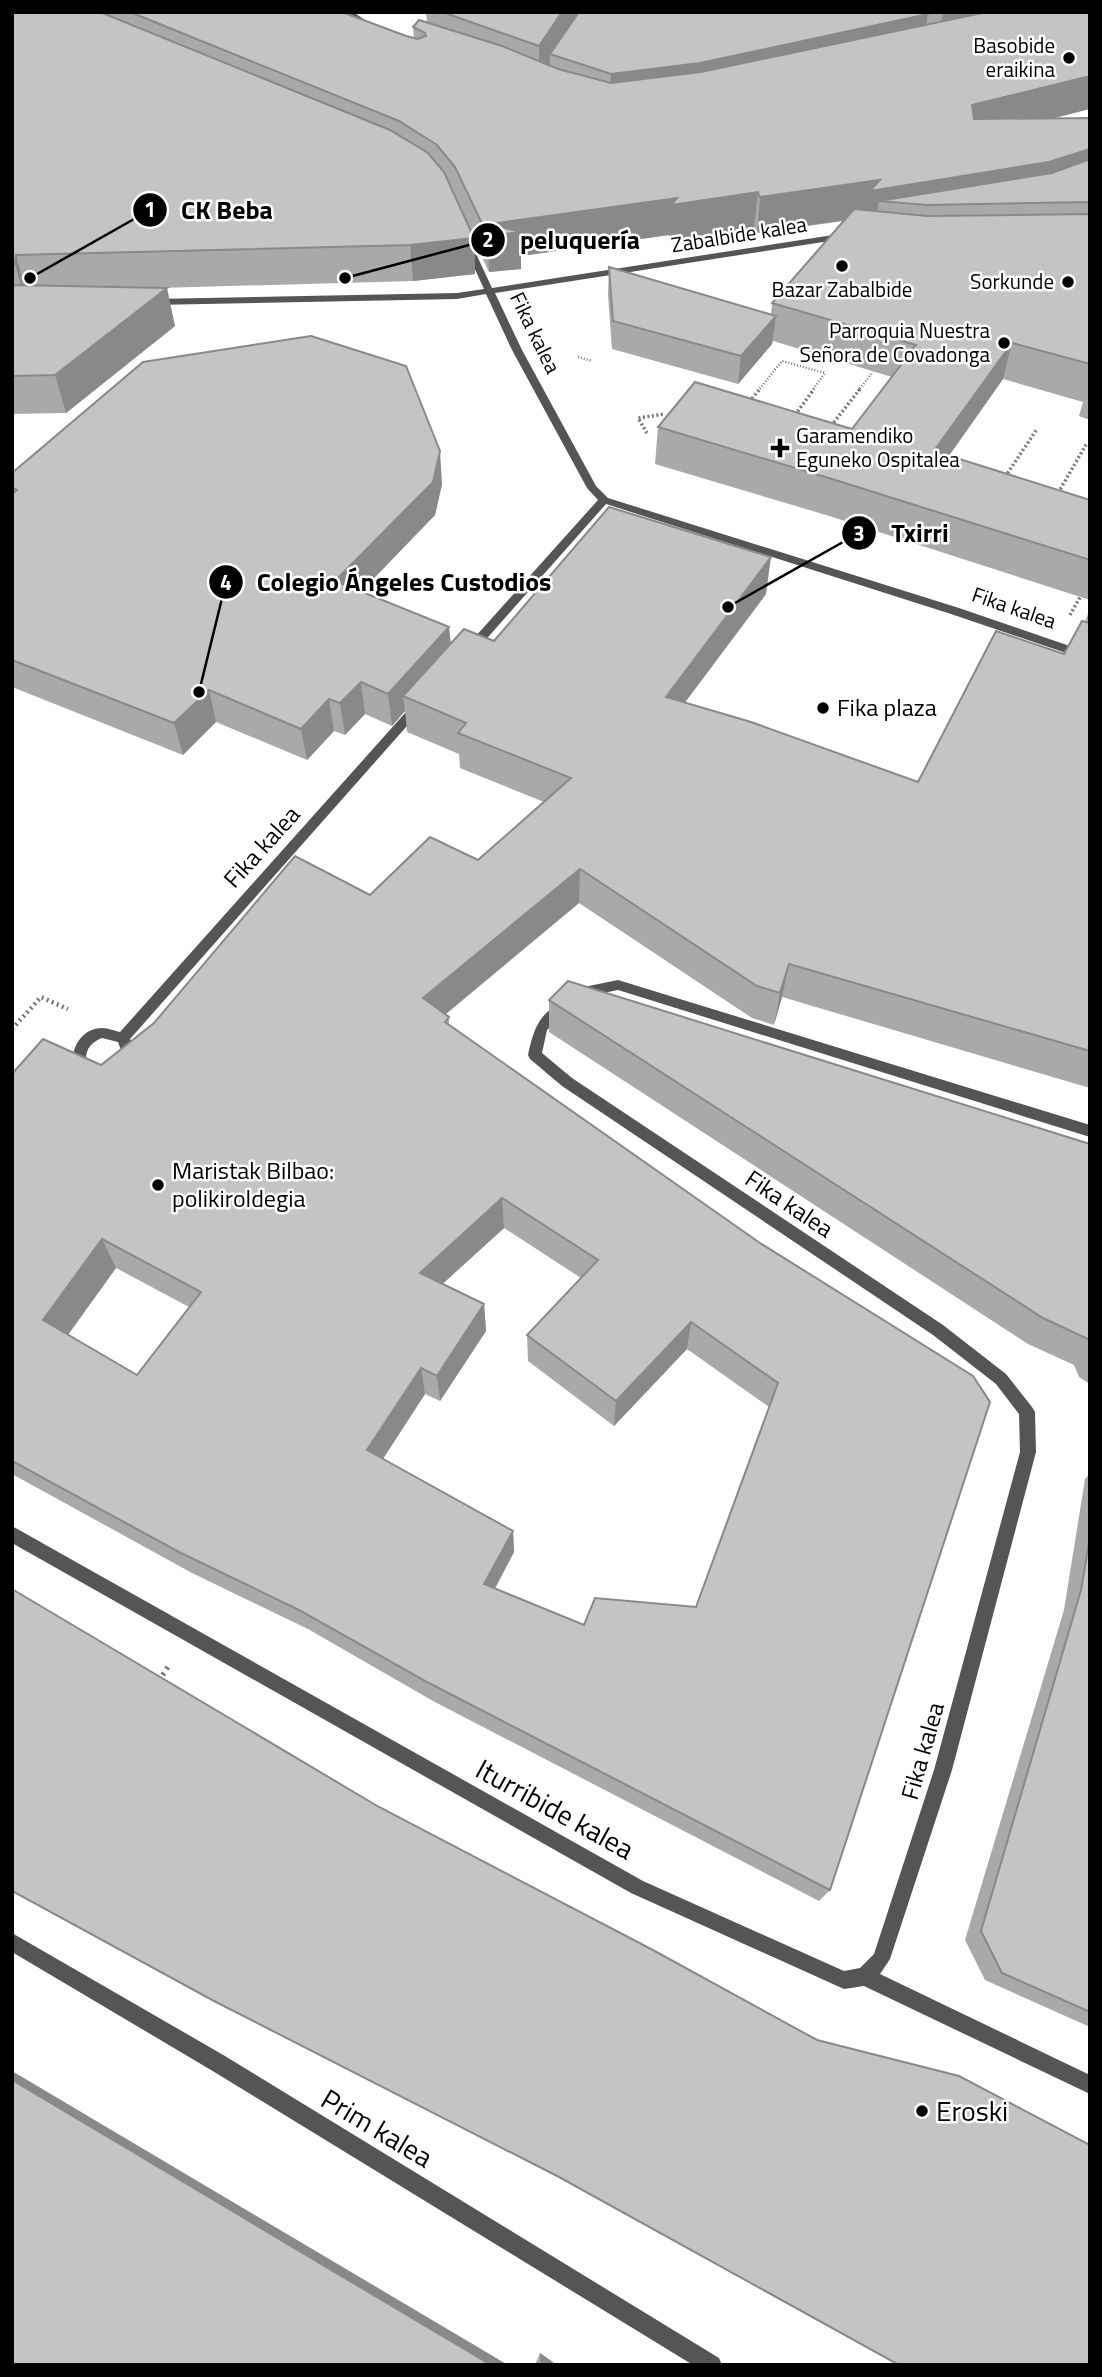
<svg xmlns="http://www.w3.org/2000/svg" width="1102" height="2377" font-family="'Titillium Web',sans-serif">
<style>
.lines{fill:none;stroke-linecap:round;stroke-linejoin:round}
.path-far3{stroke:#777;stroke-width:2.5;stroke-dasharray:1 2;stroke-linecap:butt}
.path-far2{stroke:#777;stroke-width:3.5;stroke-dasharray:2 2.5;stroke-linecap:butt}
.path-far1{stroke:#777;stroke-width:4.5;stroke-dasharray:2 3.5;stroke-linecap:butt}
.path{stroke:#777;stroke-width:5;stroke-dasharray:2.5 4.5;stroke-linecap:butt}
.street{fill:#555;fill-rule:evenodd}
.wall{fill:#a9a9a9;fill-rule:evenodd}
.shaded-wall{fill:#898989}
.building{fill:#c4c4c4;stroke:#898989;stroke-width:2;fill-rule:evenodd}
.poi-dot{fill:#000;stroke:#fff;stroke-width:2.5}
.labels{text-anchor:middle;stroke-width:5;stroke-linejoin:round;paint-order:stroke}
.far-poi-label{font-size:21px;fill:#000;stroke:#fff;text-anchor:end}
.far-street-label{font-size:21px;fill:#000;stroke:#fff}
.poi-label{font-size:24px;fill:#000;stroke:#fff;text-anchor:start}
.street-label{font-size:24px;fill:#000;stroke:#fff}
.near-street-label{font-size:28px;fill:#000;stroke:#fff}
.near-poi-label{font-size:28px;fill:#000;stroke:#fff;text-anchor:start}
.leader{fill:none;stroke:#000;stroke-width:2.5}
.callout-dot{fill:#000;stroke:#fff;stroke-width:2.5}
.mark-label{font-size:21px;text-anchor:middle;font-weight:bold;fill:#fff}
.callout-label{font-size:26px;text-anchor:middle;font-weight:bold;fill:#000;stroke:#fff;stroke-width:5;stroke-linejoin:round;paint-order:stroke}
</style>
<rect width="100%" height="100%" fill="#fff"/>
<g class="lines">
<path class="path-far3" d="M578 357 592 361
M758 391 782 361 825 373 812 391
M858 391 873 372"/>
<path class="path-far2" d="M749 402 760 389
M795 415 814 389
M831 426 860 389
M647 433 638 418 665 414
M1005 477 1037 429
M1058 493 1087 443
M1070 615 1083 592"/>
<path class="path-far1" d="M12 1029 41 997 68 1009"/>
<path class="path" d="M159 1681 169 1665"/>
<path class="street" d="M343 12H353L374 26 367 28Z
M846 233 849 234V238L495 293 522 350 596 486 608 498 959 608 1090 653V661L951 614 606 504 474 653H466V647L598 500 587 488 512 350 486 294 457 299 153 305 148 302 153 299 457 293 484 289 463 243 467 240 471 243 492 288Z
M418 702 424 706 422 709 130 1039 135 1050C127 1071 108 1081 85 1075L73 1061C72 1045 84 1028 102 1028 108 1028 115 1031 120 1032L414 703ZM102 1038 118 1042 121 1050C116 1063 107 1066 93 1066L86 1059C86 1048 92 1042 102 1038Z
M618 980 1090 1125V1137L618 990 579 998 573 993 579 988Z
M562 1003 569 1008 547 1030 542 1053 572 1078 943 1325 1006 1374 1032 1407 1035 1412 1036 1452 952 1770 890 1959 880 1974 1090 2075V2094L864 1986 844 1989 631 1893 12 1543V1526L643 1881 844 1971 860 1968 874 1954 934 1770 1020 1452 1019 1414 996 1384 933 1335 562 1086 530 1059 528 1055C533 1032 538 1013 562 1003Z
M12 1933 225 2056 719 2358 722 2365H693L211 2070 12 1952Z"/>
</g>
<path class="wall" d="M12 12H342L414 38 413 27 427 22 426 12H1090L1053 119 1090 149V420L1079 416 1083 402 1003 379 949 456 1090 500V600L826 515 655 464 658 427 852 429 892 377 773 341 772 344 738 384 612 349 608 295 609 267 771 315 772 303 844 221 757 233 754 228 669 241V235L521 256V269L489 272 474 240 475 274 413 281 159 288 175 326 66 413 12 414Z
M12 473 442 484 435 515 361 592 449 627 451 644 494 641 766 594 685 702 918 782 1064 654 1085 622 1090 608V1088L782 997 774 1025 752 1018 579 903 445 1015 449 1017V1025L760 1243 973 1376 830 1890 819 1901 433 1701 308 1629 192 1573 12 1474V1074L101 1065 370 895 478 860 544 802 460 768 459 754 407 732 405 711 392 726 365 714 345 735 334 731 307 760 216 722 183 755 12 687ZM504 1228 581 1278 527 1335 528 1361 614 1426 687 1349 769 1407 696 1607 584 1625 495 1589 514 1552 513 1531 383 1459 425 1394 440 1401 486 1331 484 1304 442 1284ZM116 1268 189 1307 137 1375 68 1335Z
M549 1000 1090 1144V1384L1079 1377 1074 1365 1028 1344 549 1032Z
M1090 1473V2027L985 1980 965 1940 1064 1610 1085 1479Z
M540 2353 557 2365H535Z"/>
<path class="shaded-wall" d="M562 12H586L550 54V68L539 85V46Z
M943 12H1090L937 45Z
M928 14 922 49 610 109 611 74Z
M1090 76V109L965 141 972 105Z
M1090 149V179L879 201 875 226 866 217 757 233 760 197Z
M758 192 754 228 669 241V235L521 256V269L489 272 488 236 491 224 677 198Z
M474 238 475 274 413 281 410 245Z
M16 255 26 292 25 300 15 264Z
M167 288 175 326 66 413 55 375Z
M776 316 772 344 738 384 741 356Z
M1012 343 1003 379 926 488 934 451Z
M440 451 442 484 435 515 339 614 335 581Z
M771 557 766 594 663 732 666 697Z
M449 627 452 659 403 696 405 711 392 726 388 694Z
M361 682 365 714 345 735 340 703Z
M209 690 216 722 183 755 174 723Z
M329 699 334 731 307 760 301 729Z
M580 869 579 903 426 1030 423 998Z
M789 964 782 997 774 1025 780 993Z
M502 1198 504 1228 424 1301 420 1273Z
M102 1239 116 1268 59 1347 43 1320Z
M484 1304 486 1331 440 1401 437 1376Z
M691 1322 687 1349 614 1426 616 1401Z
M421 1368 425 1394 373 1474 367 1450Z
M513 1531 514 1552 486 1604 484 1584Z
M12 2071 508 2365H491L12 2080Z
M540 2353 557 2365H544L540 2362Z"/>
<path class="building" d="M12 12H100L390 130 428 153 444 172 474 238 410 245 16 255 15 264H12Z
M130 12H342L406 36 418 39 426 36 425 33 413 27 419 20 502 46 558 69 611 83 701 72 987 12H1090V76L972 105 974 119 1090 118V149L1049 162 870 191 880 180 760 197 758 192 671 205 677 198 491 224 520 232 488 236 455 167 437 145 399 121Z
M442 12H562L539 46Z
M579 12H926L928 14 700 63 611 74 550 54Z
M1090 159V202L927 205 879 201 1052 173Z
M854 209 927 216 1090 214V364L1012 343 934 451 1090 500V560L832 479 658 427 695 382 852 429 916 345 772 303Z
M609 267 776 316 741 356 613 321Z
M12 285 167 288 55 375 12 376Z
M311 336 406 366 440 451 433 482 335 581 449 627 388 694 361 682 340 703 329 699 301 729 209 690 174 723 12 660V494L17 490 12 488V473L143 362Z
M609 507 771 557 666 697 751 722 918 782 996 631 1064 654 1082 621 1090 623V1051L789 964 780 993 757 986 580 869 423 998 449 1017 445 1022 760 1243 973 1376 990 1402 830 1890 429 1683 299 1610 179 1552 12 1461V1074L43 1039 101 1065 154 1023 295 856 370 895 430 837 478 860 571 778 458 733 466 723 403 696 464 629 494 641ZM502 1198 598 1260 527 1335 616 1401 691 1322 778 1383 696 1607 595 1598 584 1625 484 1584 513 1531 367 1450 421 1368 437 1376 484 1304 420 1273ZM102 1239 201 1292 137 1375 43 1320Z
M568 981 1090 1144V1340L1043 1318 549 1000Z
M1090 1537V2012L1002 1973 981 1931 1081 1590Z
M12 1589 379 1807 651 1949 817 2040 959 2076 1090 2145V2365H899L559 2177 214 2001 12 1891Z
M12 2080 491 2365H12Z"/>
<g class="poi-dot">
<circle cx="1069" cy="58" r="7"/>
<circle cx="842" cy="266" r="7"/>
<circle cx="1068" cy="282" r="7"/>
<circle cx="1004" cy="343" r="7"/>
<path d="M776.5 437.5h7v7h7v7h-7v7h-7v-7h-7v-7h7z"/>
<circle cx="823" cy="708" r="7"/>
<circle cx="158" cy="1185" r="7"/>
<circle cx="922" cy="2111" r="7"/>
</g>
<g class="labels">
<g class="far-poi-label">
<text x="1055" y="53">Basobide<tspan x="1055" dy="24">eraikina</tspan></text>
<text x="1054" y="289">Sorkunde</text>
<text x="842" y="297" text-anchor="middle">Bazar Zabalbide</text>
<text x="990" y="338">Parroquia Nuestra<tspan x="990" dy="24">Señora de Covadonga</tspan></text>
<text x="796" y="443" text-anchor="start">Garamendiko<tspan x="796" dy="24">Eguneko Ospitalea</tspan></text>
</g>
<g class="far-street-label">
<text transform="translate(739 235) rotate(-9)" y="7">Zabalbide kalea</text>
<text transform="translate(535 333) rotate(64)" y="7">Fika kalea</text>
<text transform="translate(1014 608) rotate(19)" y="7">Fika kalea</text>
</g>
<g class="poi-label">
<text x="837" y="716">Fika plaza</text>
<text x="172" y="1179">Maristak Bilbao:<tspan x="172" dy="28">polikiroldegia</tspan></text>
</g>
<g class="street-label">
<text transform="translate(262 847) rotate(-48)" y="8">Fika kalea</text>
<text transform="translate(789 1204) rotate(34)" y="8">Fika kalea</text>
<text transform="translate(923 1751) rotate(-74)" y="8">Fika kalea</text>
</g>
<g class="near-street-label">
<text transform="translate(555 1809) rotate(29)" y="10">Iturribide kalea</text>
<text transform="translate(377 2128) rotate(31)" y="10">Prim kalea</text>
</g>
<g class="near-poi-label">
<text x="936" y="2121">Eroski</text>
</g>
</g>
<path class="leader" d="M30 278L150 210M345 278L488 240M728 607L859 533M199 692L226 582"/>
<g class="callout-dot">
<circle cx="30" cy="278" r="7"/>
<circle cx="345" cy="278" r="7"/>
<circle cx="728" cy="607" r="7"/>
<circle cx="199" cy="692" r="7"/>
<circle cx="150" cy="210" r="18"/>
<circle cx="488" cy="240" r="18"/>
<circle cx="859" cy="533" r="18"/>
<circle cx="226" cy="582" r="18"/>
</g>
<g class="mark-label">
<text x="150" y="217">1</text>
<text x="488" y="247">2</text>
<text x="859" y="541">3</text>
<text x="226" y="590">4</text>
</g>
<g class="callout-label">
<text x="227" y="219">CK Beba</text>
<text x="580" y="249">peluquería</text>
<text x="920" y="542">Txirri</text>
<text x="404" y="591">Colegio Ángeles Custodios</text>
</g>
<rect width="1102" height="2377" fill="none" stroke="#000000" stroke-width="28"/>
</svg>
